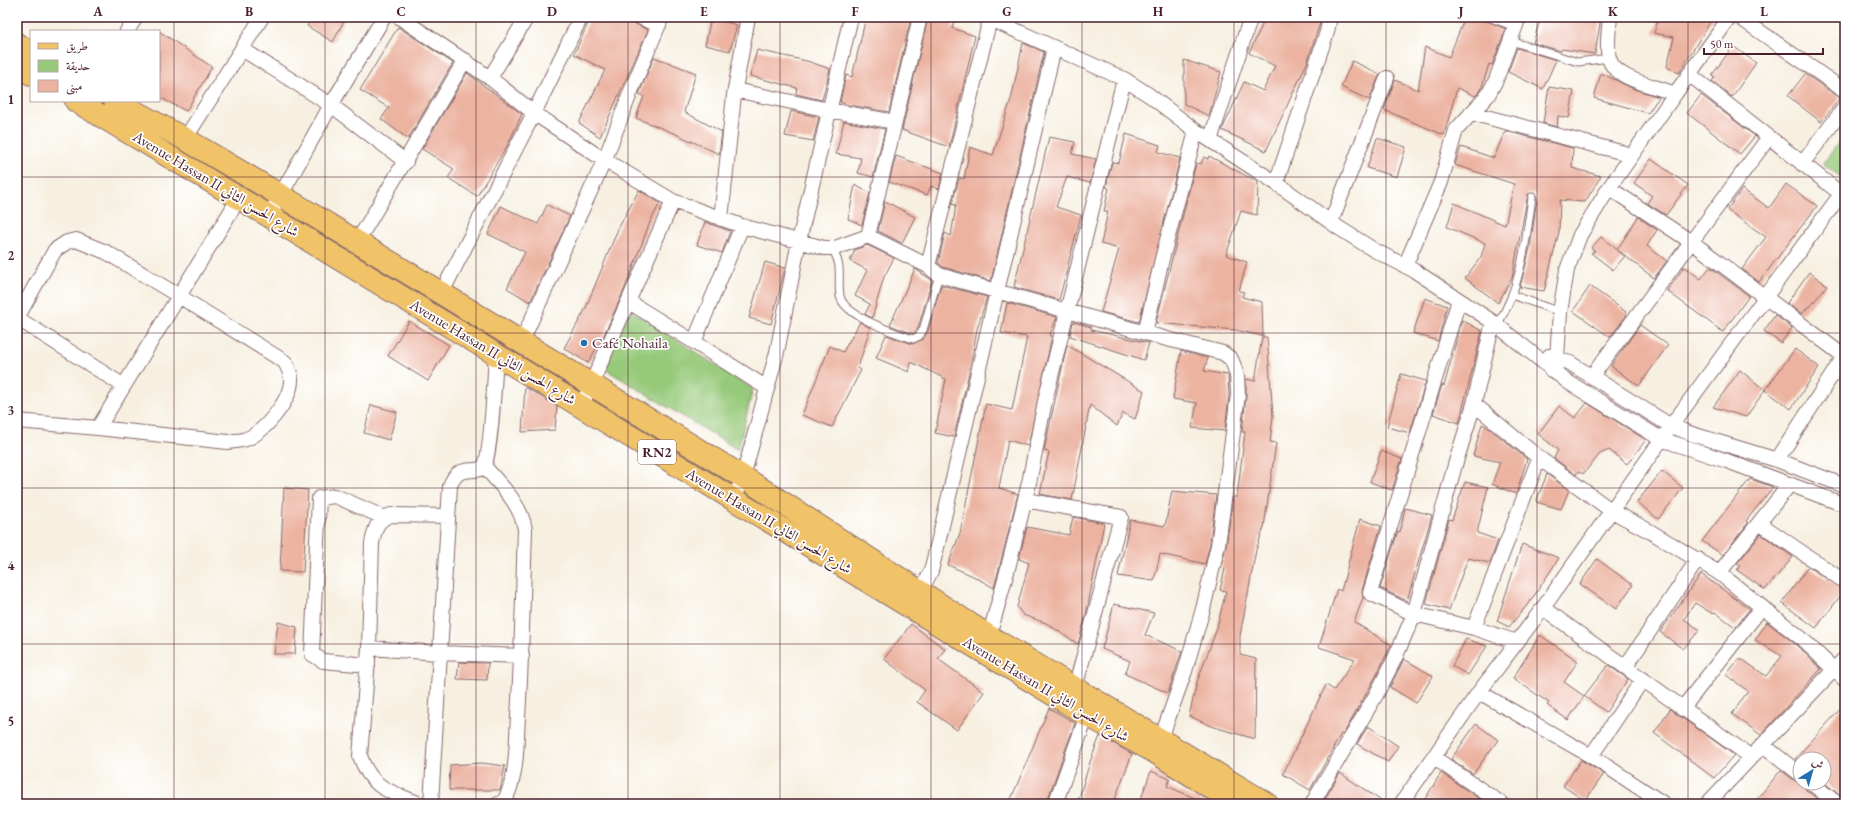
<svg xmlns="http://www.w3.org/2000/svg" width="1862" height="821" font-family="'EB Garamond',Amiri,serif">
<style>
.green{fill:#96c979;stroke:#707452}
.building{fill:#ecb3a1}
.lines{fill:none;stroke-linecap:round;stroke-linejoin:round}
.lane-casing{stroke:#87686b;stroke-width:9}
.street-casing{stroke:#87686b;stroke-width:16}
.primary-casing{stroke:#87686b;stroke-width:24}
.lane{stroke:#fff;stroke-width:7}
.street{stroke:#fff;stroke-width:14}
.primary{stroke:#f1c369;stroke-width:22}
.grid{fill:none;stroke:#4a1f2b;stroke-width:1;stroke-opacity:0.55}
.poi-dot{fill:#1f6fb2;stroke:#fff;stroke-width:1.5}
.labels{text-anchor:middle;stroke-width:3.5;stroke-linejoin:round;paint-order:stroke}
.shield{fill:#fff;stroke:#80626b;stroke-width:1}
.shield-label{font-size:14px;font-weight:bold;fill:#4a1f2b}
.street-label{font-size:15px;fill:#4a1f2b;stroke:#fff}
.poi-label{font-size:15px;fill:#4a1f2b;stroke:#fff;text-anchor:start}
.neatline{fill:none;stroke:#4a1f2b;stroke-width:1.5}
.grid-label{font-size:13px;text-anchor:middle;font-weight:bold;fill:#4a1f2b}
</style>
<rect width="100%" height="100%" fill="#fff"/>
<filter id="ink" filterUnits="userSpaceOnUse"><feTurbulence type="fractalNoise" baseFrequency=".025" numOctaves="2"/><feDisplacementMap in="SourceGraphic" scale="8" xChannelSelector="R" yChannelSelector="G"/><feConvolveMatrix kernelMatrix="1 2 1 2 8 2 1 2 1" color-interpolation-filters="sRGB"/></filter>
<filter id="wash" filterUnits="userSpaceOnUse"><feTurbulence type="fractalNoise" baseFrequency=".012" numOctaves="4" result="noise"/><feDisplacementMap in="SourceGraphic" scale="16" xChannelSelector="R" yChannelSelector="G"/><feGaussianBlur stdDeviation="0.9" result="paint"/><feColorMatrix in="noise" values="0 0 0 0 0 0 0 0 0 0 0 0 0 0 0 0 0 1.4 0 .05"/><feComposite in="paint" operator="in"/></filter>
<g filter="url(#wash)">
<rect width="100%" height="100%" fill="#f7f0e1"/>
<path class="green" d="M1845 133V180L1823 164Z
M630 310 753 389 738 450 605 369Z"/>
<g id="blocks">
<path class="building" d="M312 17H346L333 42 307 26Z
M591 17H622L648 30 600 137 579 123 605 70 574 54Z
M866 17H911L889 112 848 105 840 102 846 75 852 77Z
M928 17H955L952 28 975 36 949 147 902 130Z
M1266 17H1308L1320 23 1307 63 1266 151 1222 130 1244 82 1263 91 1275 66 1249 53Z
M1465 17H1479L1506 29 1492 65 1489 64 1481 90 1475 96 1457 88 1444 135 1384 110 1395 80 1418 90 1425 47 1449 57Z
M1541 17H1601L1595 54 1562 49 1561 51 1533 43Z
M1659 17H1713L1679 73 1667 67 1674 37 1654 33Z
M711 18 737 25 730 51 705 45Z
M398 27 453 63 408 139 381 119 389 108 360 90Z
M159 31 212 67 186 111 159 97Z
M1023 43 1044 52 991 281 943 267 938 263 945 233 951 236 956 205 952 204 959 178 964 179 970 147 993 155 1012 96Z
M1733 46 1756 63 1732 97 1712 81 1715 77 1712 75Z
M1517 48 1556 60 1543 89 1508 72Z
M757 50 807 61 830 69 822 100 796 94 797 88 750 76Z
M654 57 696 73 684 112 722 132 719 154 676 134 636 118 644 96 639 94Z
M1184 60 1221 72 1209 116 1184 104Z
M1352 61 1380 74 1369 100 1341 87Z
M467 73 522 114 508 144 477 196 448 178 454 169 422 149Z
M1601 73 1634 89 1659 97 1648 113 1594 98Z
M1805 74 1840 98 1821 122 1788 96Z
M1549 87 1574 91 1569 118 1558 116 1557 127 1543 123Z
M1701 95 1755 136 1740 154 1687 113Z
M791 111 819 117 813 141 785 136Z
M844 121 885 129 873 177 858 173 861 158 836 154Z
M1505 131 1573 148 1572 168 1601 176 1585 202 1560 200 1559 232 1544 291 1520 287 1530 248 1537 198 1535 193 1528 194 1512 278 1498 303 1465 278 1481 257 1485 243 1447 227 1454 203 1505 225 1514 184 1455 165 1461 147 1494 158Z
M1126 134 1160 145 1158 152 1180 158 1139 322 1101 312 1119 249 1101 244 1108 211H1104L1109 188 1106 187 1112 162 1119 163Z
M1049 137 1075 142 1072 154 1096 159 1090 183 1067 177 1056 207 1081 215 1059 300 1014 287Z
M1377 138 1406 147 1397 177 1367 168Z
M896 156 943 173 939 189 931 186 927 195 889 182Z
M1209 156 1258 182 1257 215 1241 211 1226 255 1247 262 1239 291 1244 292 1242 297 1262 302 1263 336 1235 330 1156 323 1196 163 1201 164 1204 157 1208 159Z
M1651 159 1688 185 1666 215 1647 203 1652 196 1634 183Z
M1786 184 1817 206 1759 282 1742 269 1766 237 1727 210 1742 189 1769 208Z
M855 185 870 193 862 225 848 219Z
M639 190 660 203 650 222 626 286 603 337 588 363 564 348 585 310 618 229Z
M885 201 915 217 902 243 878 231Z
M547 205 570 216 530 302 507 288 525 252 488 234 501 206 538 224Z
M1638 217 1657 230 1647 246 1667 261 1654 278 1617 250Z
M705 222 730 231 722 253 697 245Z
M1601 237 1625 256 1613 270 1591 253 1595 251 1591 248Z
M867 245 894 258 884 277 872 318 865 314 870 304 855 296 867 270 850 261 855 250Z
M765 262 785 268 771 324 749 318Z
M1684 267 1701 279 1710 267 1749 296 1723 332 1667 291Z
M915 269 932 280 918 328 913 334 890 325Z
M1809 272 1827 285 1810 307 1809 306 1802 314 1787 303Z
M941 285 987 297 977 329 970 368 954 437 935 433 946 379 911 362 909 372 876 358 886 335 913 344 923 339 928 331Z
M1590 286 1626 312 1625 314 1627 315 1610 337 1573 311Z
M1425 298 1447 306 1438 341 1413 333Z
M1007 303 1057 317 1050 335 1052 336 1028 446 1008 440 999 488 1018 494 994 588 973 576 948 565 960 533 986 404 1012 410 1027 337 1001 333Z
M1775 315 1792 328 1781 343 1764 331Z
M1462 320 1482 331 1459 423 1433 414 1442 385 1444 386Z
M409 321 449 345 428 381 388 356Z
M860 322 870 328 858 368 861 370 832 427 802 415 830 346 843 352Z
M1073 322 1091 327V330L1149 343 1144 360 1070 336Z
M1640 325 1668 345 1639 386 1611 366Z
M1262 337H1267L1273 416 1270 442 1276 443 1264 527 1256 550 1240 636V655L1256 659 1255 739 1214 727 1189 716 1197 682 1216 631 1226 591 1220 590 1225 569 1221 568 1226 546 1233 497H1237L1245 432H1242L1246 396V379L1255 381Z
M1067 345 1144 391 1135 419 1123 413 1117 426 1090 405 1072 500 1040 494 1049 452 1044 451Z
M1795 349 1819 367 1791 409 1765 390Z
M1181 351 1208 358 1204 371 1228 375 1229 395 1225 431 1192 428 1197 403 1173 399Z
M1740 370 1765 390 1746 417 1713 407Z
M1401 374 1426 381 1410 433 1387 427Z
M525 387 557 406 555 430 522 432Z
M1587 403 1646 440 1627 464 1609 450 1600 454 1583 474 1578 471 1576 475 1554 458 1558 450 1538 434 1559 406 1575 418Z
M371 405 397 412 389 440 364 433Z
M1482 424 1490 429 1527 459 1516 494 1492 484 1500 462 1473 456Z
M1381 451 1402 459 1392 490 1370 482Z
M1662 471 1683 488 1658 519 1637 502Z
M1547 474 1569 490 1561 509 1536 502Z
M1750 479 1773 487 1746 521 1748 523 1723 555 1702 541Z
M1465 482 1488 487 1477 533 1498 540 1490 563 1468 558 1449 610 1426 604 1449 519 1452 520Z
M284 488 308 490 303 572 280 571Z
M1172 491 1216 495 1210 543 1205 564 1160 554 1154 581 1118 576 1130 520 1165 526Z
M1405 508 1432 515 1407 601 1380 588 1398 531 1400 532Z
M1073 517 1104 523 1086 615 1078 644 1046 623 1023 615 1017 607 1029 563 1019 559 1027 527 1069 535Z
M1360 519 1381 526 1362 591 1363 598 1354 622 1391 645 1375 678 1343 735 1341 734 1310 790 1283 774 1326 685 1334 690 1355 659 1319 647 1337 589 1341 591Z
M1761 534 1793 557 1765 590 1737 570 1740 566 1737 564Z
M1522 544 1559 558 1532 599 1509 627 1497 621Z
M1597 559 1633 585 1616 609 1580 584Z
M1808 567 1845 590 1816 628 1782 603Z
M1701 574 1750 609 1735 627 1715 612 1713 614 1695 603 1684 619 1700 630 1683 649 1660 632Z
M1114 604 1154 613 1145 635 1182 651 1168 693 1125 674 1130 661 1102 649Z
M278 622 297 627 295 654H274Z
M1767 622 1795 644 1821 669 1761 735 1732 714 1748 691 1726 675 1738 660H1743L1766 676 1782 656 1755 640Z
M911 624 945 649 938 659 984 692 957 730 917 702 925 690 884 659Z
M1540 635 1578 661 1564 682 1584 696 1568 720 1547 705 1549 703 1513 678Z
M1466 639 1487 646 1468 675 1452 666Z
M1404 659 1433 676 1416 703 1390 687Z
M459 662 488 663 487 680 457 679Z
M1608 665 1628 679 1606 712 1584 696Z
M1845 704V800L1824 782V759H1795Z
M1049 708 1075 723 1046 804H1009Z
M1670 709 1734 755 1714 778 1654 733Z
M1476 724 1498 740 1473 774 1451 759Z
M1368 726 1398 746 1388 762 1357 744Z
M1100 736 1132 754 1113 804H1077L1090 762Z
M1581 760 1604 774 1585 801 1563 786Z
M482 763 505 766 500 790H449L450 765Z
M1781 770 1795 781 1803 783 1806 790 1824 804H1753Z
M1151 771 1170 779 1167 786 1208 804H1139Z
M1340 773 1386 804H1322Z
M1441 773 1487 804H1434L1425 799Z"/>
</g>
</g>
<g filter="url(#ink)">
<use href="#blocks" fill-opacity="0" stroke="#87686b" stroke-width="1"/>
<g class="lines">
<defs>
<path id="lane" d="M1488 17 1515 27
M1511 41 1578 62 1609 58
M832 248C844 269 837 276 840 296 844 316 895 333 913 339L919 336 923 330 939 275
M1512 295 1560 312
M1497 325C1521 288 1526 241 1532 197"/>
<path id="street" d="M399 17 490 78 534 113 598 156 673 201 742 226 824 248H835L868 236 928 266 939 275 1167 339 1223 353 1231 359 1234 366 1237 376 1238 395 1218 545 1203 609 1185 671 1158 747
M639 17 659 25
M986 17 1124 79 1149 95 1196 131 1276 183 1339 228 1374 250 1415 271 1493 322 1568 382 1661 439 1727 461 1845 505
M1739 17 1845 91
M127 31 136 17
M242 49 331 105 406 162
M1689 74 1845 197
M490 78 527 17
M735 90 829 110 895 122
M1675 94 1730 17
M1471 113 1632 155
M185 139 262 17
M1210 140 1251 17
M1802 164 1845 107
M1276 183 1327 32 1330 17
M1609 188 1693 243 1845 357
M269 216 331 105 384 17
M721 219 734 95 748 17
M1331 222 1387 78
M742 226 694 342 767 388
M868 236 920 17
M357 242 465 60
M928 266 990 19
M1405 266 1441 182 1456 130 1488 95 1496 80 1519 17
M441 294 534 113 581 17
M1459 300 1370 593 1414 614 1474 628 1517 642
M629 302 694 342
M17 318 55 250 67 242 76 240 106 252 179 296 98 428 17 421
M17 318 124 386
M1145 333 1162 259 1196 131
M521 343 605 159 631 91 662 17
M1549 356 1570 363 1671 426 1692 434 1777 460 1845 486
M1551 370 1557 358 1560 312 1567 270 1580 235 1609 188 1675 94C1657 86 1614 80 1609 58 1606 45 1609 30 1610 17
M1592 376 1769 137
M1474 404 1539 458 1612 511 1651 532 1719 573 1801 638 1845 680
M581 407 673 201
M98 428 228 442C233 441 238 441 243 440 263 435 291 400 291 380 291 373 288 368 285 362L179 296 239 198
M1777 460 1845 355
M484 466C501 486 520 502 525 529 523 592 522 655 518 717 516 745 518 779 503 803L498 804
M734 500 743 477 777 352 799 241 851 17
M1025 500 1121 517 1075 688
M1759 523 1845 582
M1719 573 1790 484
M917 599 931 571 938 543 1054 48
M1543 608 1751 757
M1474 628 1539 458
M987 644 1008 568 1029 483 1045 401 1124 79
M369 648 439 653 522 656
M368 665 323 661 312 654 319 498 335 496 383 517
M1626 666 1698 559
M1479 692 1591 756 1664 804
M1682 709 1762 607
M1763 745 1800 774
M1591 756 1643 679
M1433 757 1502 804
M1811 783 1838 804
M420 804C390 791 372 790 360 756L369 648 372 543C375 529 376 520 391 515L448 516
M431 804 450 486C459 461 476 476 484 466 491 457 495 371 496 354
M1055 804 1087 715
M1312 804 1376 695 1395 658 1414 614 1455 465 1474 404 1493 322
M1401 804 1479 692 1543 608 1671 426 1841 194
M1707 804 1845 658"/>
<path id="primary" d="M17 44 31 53
M17 65 31 74
M76 101 269 216 1087 715 1155 752 1237 804
M115 101 185 139 280 195 743 477 990 637 1267 804"/>
</defs>
<use href="#lane" class="lane-casing"/>
<use href="#street" class="street-casing"/>
<use href="#primary" class="primary-casing"/>
<use href="#lane" class="lane"/>
<use href="#street" class="street"/>
<use href="#primary" class="primary"/>
</g>
</g>
<path class="grid" d="M174 17V804M325 17V804M476 17V804M628 17V804M780 17V804M931 17V804M1082 17V804M1234 17V804M1386 17V804M1537 17V804M1688 17V804M17 177H1845M17 333H1845M17 488H1845M17 644H1845"/>
<circle class="poi-dot" cx="584" cy="343" r="4"/>
<g class="labels">
<rect class="shield" x="638" y="440" width="38" height="24" rx="3"/>
<g class="shield-label">
<text x="657" y="457">RN2</text>
</g>
<g class="street-label">
<text transform="translate(216 184) rotate(31)" y="5">Avenue Hassan II شارع الحسن الثاني</text>
<text transform="translate(493 352) rotate(31)" y="5">Avenue Hassan II شارع الحسن الثاني</text>
<text transform="translate(769 521) rotate(31)" y="5">Avenue Hassan II شارع الحسن الثاني</text>
<text transform="translate(1046 689) rotate(31)" y="5">Avenue Hassan II شارع الحسن الثاني</text>
</g>
<g class="poi-label">
<text x="592" y="348">Café Nohaila</text>
</g>
</g>
<rect width="1862" height="821" fill="none" stroke="#fff" stroke-width="44"/>
<rect x="30" y="30" width="130" height="72" fill="#ffffff" stroke="#b7a5aa"/>
<rect x="38" y="43" width="20" height="6" fill="#f1c369" stroke="#b7a5aa"/>
<text x="66" y="50" font-size="12" fill="#4a1f2b">طريق</text>
<rect x="38" y="60" width="20" height="12" fill="#96c979" stroke="#b7a5aa"/>
<text x="66" y="70" font-size="12" fill="#4a1f2b">حديقة</text>
<rect x="38" y="80" width="20" height="12" fill="#ecb3a1" stroke="#b7a5aa"/>
<text x="66" y="90" font-size="12" fill="#4a1f2b">مبنى</text>
<g transform="translate(1812 771) rotate(37)"><circle r="19" fill="#ffffff" stroke="#b7a5aa"/>
<path d="M0-3L7 15L0 10L-7 15Z" fill="#1f6fb2"/>
<text y="-6" font-size="11" font-weight="bold" text-anchor="middle" fill="#4a1f2b">ش</text>
</g>
<path d="M1704 48v6h119v-6" fill="none" stroke="#4a1f2b" stroke-width="2"/>
<text x="1710" y="48" font-size="12" fill="#4a1f2b" stroke="#ffffff" stroke-width="3" paint-order="stroke">50 m</text>
<rect x="22" y="22" width="1818" height="777" class="neatline"/>
<g class="grid-label">
<text x="98" y="16">A</text>
<text x="249" y="16">B</text>
<text x="401" y="16">C</text>
<text x="552" y="16">D</text>
<text x="704" y="16">E</text>
<text x="855" y="16">F</text>
<text x="1007" y="16">G</text>
<text x="1158" y="16">H</text>
<text x="1310" y="16">I</text>
<text x="1461" y="16">J</text>
<text x="1613" y="16">K</text>
<text x="1764" y="16">L</text>
<text x="11" y="104">1</text>
<text x="11" y="260">2</text>
<text x="11" y="415">3</text>
<text x="11" y="570">4</text>
<text x="11" y="726">5</text>
</g>
</svg>
